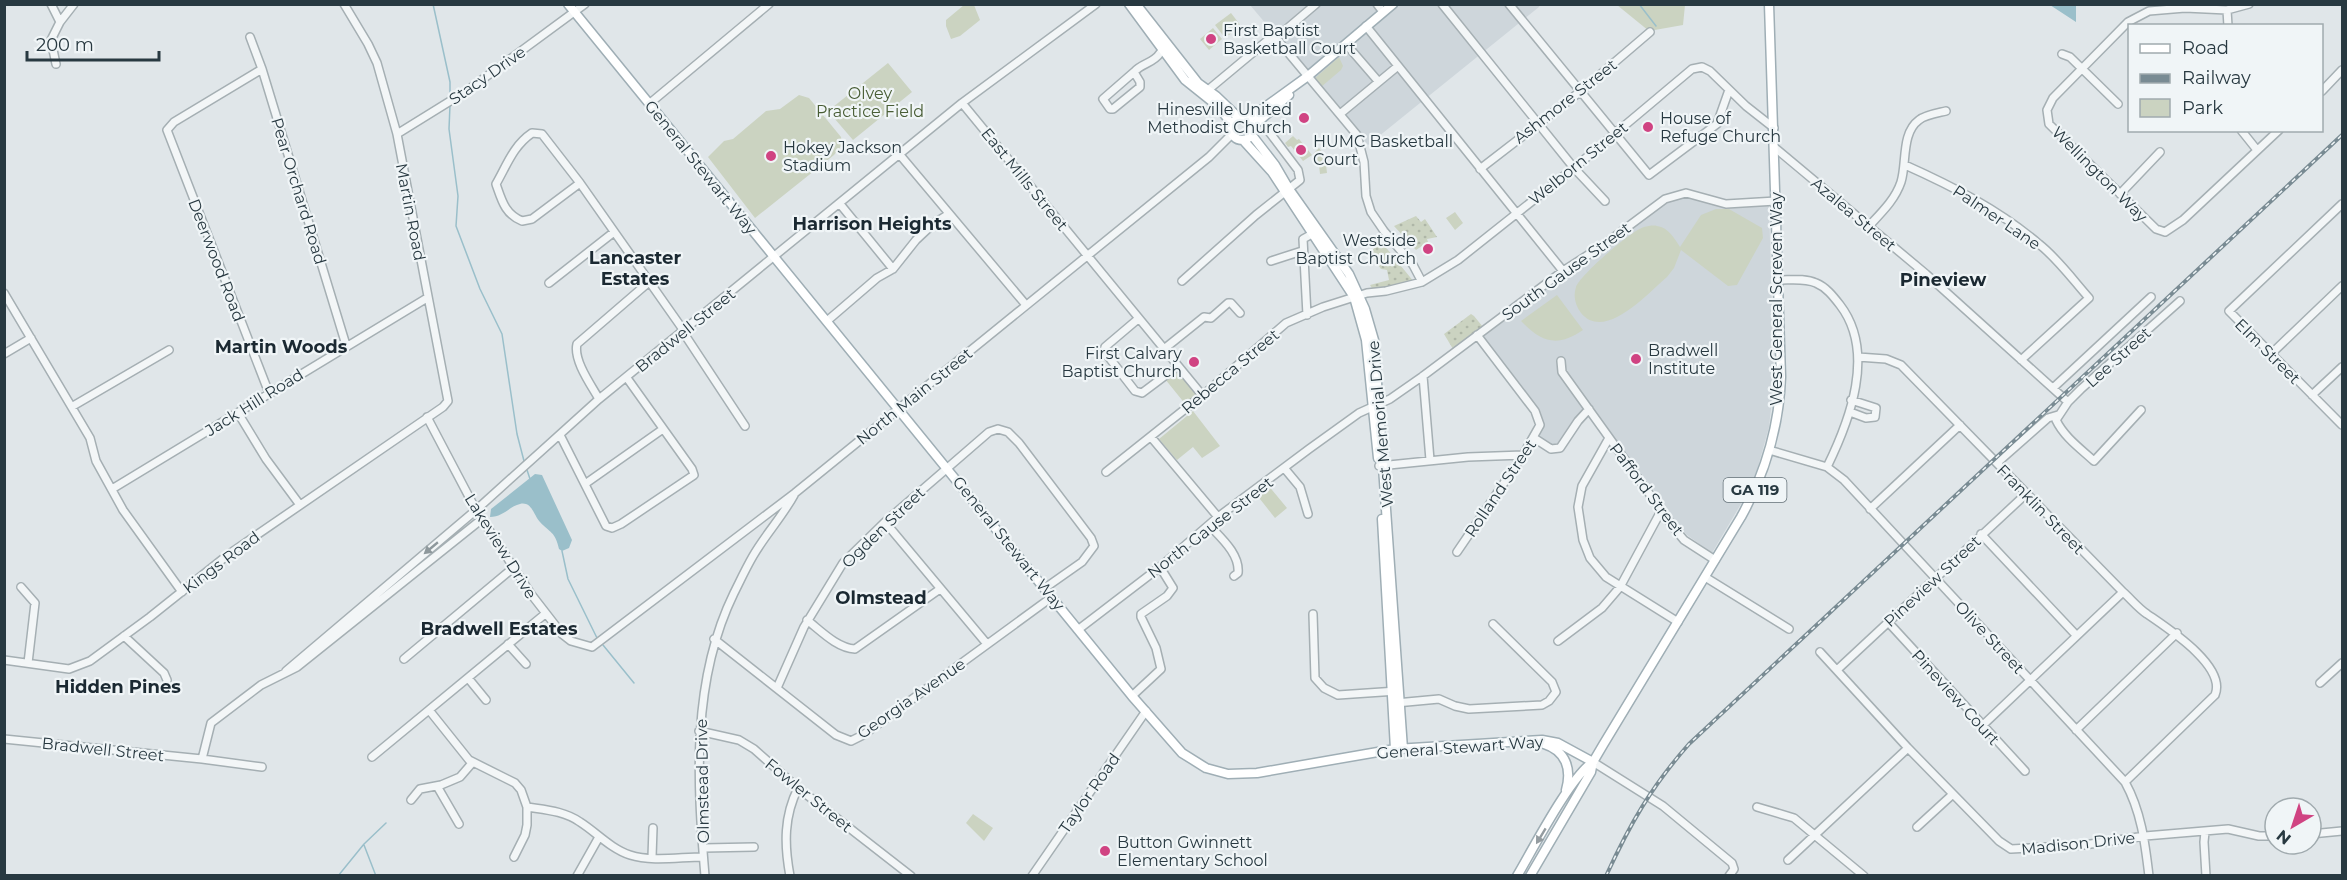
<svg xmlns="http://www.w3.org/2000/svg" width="2347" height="880" font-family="Montserrat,sans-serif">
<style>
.built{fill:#ced6db}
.grass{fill:url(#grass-dots)}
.green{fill:#cbd3c1}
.water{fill:#9abfca}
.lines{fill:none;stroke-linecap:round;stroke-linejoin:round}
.stream{stroke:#9abfca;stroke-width:1.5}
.minor-casing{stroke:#a5afb3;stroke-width:10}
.major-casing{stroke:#9faeb5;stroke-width:11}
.minor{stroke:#f3f6f7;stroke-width:7}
.major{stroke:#fff;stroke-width:8}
.rail-casing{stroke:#798b93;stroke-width:4}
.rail{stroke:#f0f5f7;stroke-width:1.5;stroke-dasharray:4.5;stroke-linecap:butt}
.oneway{fill:#8e989c}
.oneway2{fill:#949ca0}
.poi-dot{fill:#d04382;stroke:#f0f5f7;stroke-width:2}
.labels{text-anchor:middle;stroke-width:4.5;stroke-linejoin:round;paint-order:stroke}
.shield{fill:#f0f5f7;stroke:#647178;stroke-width:1.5}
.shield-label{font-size:15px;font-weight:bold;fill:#283941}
.poi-label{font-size:16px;fill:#283941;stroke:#f0f5f7;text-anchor:start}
.street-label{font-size:16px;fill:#283941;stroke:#f0f5f7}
.park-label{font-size:16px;fill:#485d35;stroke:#f0f5f7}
.neighbourhood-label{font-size:18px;font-weight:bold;fill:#1b2932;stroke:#f0f5f7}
</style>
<defs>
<pattern id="grass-dots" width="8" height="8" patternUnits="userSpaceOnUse" patternTransform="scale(1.5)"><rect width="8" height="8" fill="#cbd3c1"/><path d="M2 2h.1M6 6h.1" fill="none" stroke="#aeb6a7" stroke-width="1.8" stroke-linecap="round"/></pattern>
</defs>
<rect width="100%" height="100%" fill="#e0e6e9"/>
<path class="built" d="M1250 5H1540L1539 7 1368 145Z
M1684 197 1728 208 1769 205 1774 381 1769 427 1758 467 1748 492 1712 553 1687 535 1673 520 1662 501 1589 404 1558 446 1553 447 1538 438 1542 424 1540 414 1482 336 1667 203Z"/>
<path class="grass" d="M1416 216 1421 222 1425 219 1437 237 1427 239 1428 242 1416 250 1394 226Z
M1379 239 1414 282 1373 290 1370 285 1389 280 1387 270 1381 269 1369 252 1379 245 1376 241Z
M1471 314 1474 316 1483 327 1453 349 1444 334Z"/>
<path class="green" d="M964 5H974L980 20 960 36 951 39 946 26V20Z
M1617 5H1685L1683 25 1649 31Z
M1231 13 1241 26 1225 38 1215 25Z
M1213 28 1222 39 1209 50 1200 39Z
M1339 57 1343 66 1341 70 1321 87 1314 79Z
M888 63 912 92 853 140 828 111Z
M799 95 809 98 841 137 842 145 834 155 755 218 708 157 724 141 733 139 766 111 780 109Z
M1293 136 1297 140 1299 139 1312 155 1303 161 1291 146 1288 147 1285 143Z
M1319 148 1325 156 1327 173 1320 174 1319 165H1314L1313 154Z
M1716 209H1729L1762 228 1763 238 1737 285 1728 286 1681 250 1674 268 1667 277C1648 293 1605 342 1581 313 1575 305 1573 296 1576 287 1580 275 1632 230 1644 227 1648 226 1654 225 1657 226 1669 228 1674 238 1680 247L1701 215Z
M1455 212 1463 223 1455 230 1446 218Z
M1557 295 1583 330C1557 348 1541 342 1521 321Z
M1178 368 1199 395 1186 405 1165 379Z
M1193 411 1220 446 1202 458 1193 447 1177 460 1159 439Z
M1267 484 1287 508 1275 518 1256 494Z
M973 814 993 828 984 841 966 823Z"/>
<path class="water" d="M2050 5H2076V22Z
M535 474 542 475 572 540 569 548 562 551 559 549C555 531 550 533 540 522 534 516 532 501 520 504 510 506 503 517 490 517L491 509Z"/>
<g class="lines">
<path class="stream" d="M433 4 450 82V97
M1639 4 1656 26
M450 105 449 129 458 196 456 226 480 289 502 334 517 434 524 461
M527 470 530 479
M562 551 568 579 597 638
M603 645 634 683
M364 845 376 876
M338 876 364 844 386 823"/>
<defs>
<path id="minor" d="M51 4 60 22
M1377 4 1383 12
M1442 4 1574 168 1605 201
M1509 4 1649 175 1717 124 1729 90
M2249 4 2227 10 2185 8 2149 11 2128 22 2053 98 2047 110 2049 124 2156 229 2165 232 2183 220 2279 130
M2227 10 2228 26
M1366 26 1563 271
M250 37 262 69 346 345
M1276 38 1357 135 1364 162 1366 196 1371 212 1384 231 1413 265 1422 282
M1346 44 1378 81
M2062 54 2070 57 2118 104
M56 64 51 40 60 22 74 4
M262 69 174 122 167 130 269 393
M1134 72 1103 99 1110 109H1113L1140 87V82L1134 72C1142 63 1154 63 1160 53
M1208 90 1268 40 1276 38 1316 4
M2322 91 2342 70
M962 103 1202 395
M649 104 769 4
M1340 114 1398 66
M2241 130 2257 150
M532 133 542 134 580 183 532 219 522 221C505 214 502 201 496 184 507 165 513 146 532 133Z
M397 134 468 90 585 4
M1774 147 1926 274 2068 402
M900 155 1026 305
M1905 165C1952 186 1999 210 2039 244 2058 259 2073 280 2089 298L2021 360
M1480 169 1581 91 1650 32
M580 183 684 331
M2120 194 2160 152
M840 204 893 269
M2342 204 2229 311 2342 425
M1868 227C1881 213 1895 200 1901 182 1907 163 1901 133 1919 120 1925 115 1938 113 1946 111
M1271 261 1302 251
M1779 280C1791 280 1805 278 1816 283 1826 287 1833 296 1840 305 1876 352 1850 420 1827 467
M1182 281 1256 215 1300 180 1298 170 1267 129
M549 283 614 232
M4 293 90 438 96 461 123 510 182 592
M1307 315 1303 239 1312 234
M1138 319 1105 347 1104 351 1135 391 1142 393 1178 366
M827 321 877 278 893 269 916 240 933 224 949 214
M683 332 745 426
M1164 349 1204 317 1211 318 1228 303H1231L1240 313
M4 354 31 338
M2271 354 2342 286
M1858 357 1886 359 1901 365 2123 592C2131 599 2138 608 2147 614 2167 628 2227 666 2215 695L2125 782
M1561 361 1562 372 1674 528 1684 540 1715 560
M1423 376 1430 460
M2053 388 2151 297
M2312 395 2342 367
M599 399C591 385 573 360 577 344L649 282
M73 406 169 350
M2141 410 2094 461C2081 449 2064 437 2056 420L2068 402 2081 389 2180 301
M1850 412 1866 418 1875 417 1876 408 1851 400
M238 413 266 459 300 505
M427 417 476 510 531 594 562 634 571 641 592 647 795 493 1209 157 1232 134
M560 435 606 526 612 528 621 524 694 475 692 469 627 378
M1151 437 1218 517
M1534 438 1551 449 1560 448 1578 421 1589 409
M1609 438 1582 486 1578 507 1583 540 1590 558 1606 577 1678 622
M1769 450 1827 467 1844 480 2125 782C2141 811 2145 842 2149 876
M1997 463 2048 418 2058 415
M1379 466 1468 457 1523 455
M1285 469 1300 487 1308 514
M1106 472 1209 390 1286 323 1323 307 1367 293 1386 291 1422 282 1458 260 1574 168 1692 69 1702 67 1710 71 1746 106 1774 128
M585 484 663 429
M112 489 427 298
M1870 509 1960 425
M885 522 987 644
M1209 525C1221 538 1240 554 1238 573L1234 576
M1981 534 2076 635
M1457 552 1523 455 1540 425 1535 411 1477 335
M1705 577 1789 629
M21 587 35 603 28 663
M1313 614 1315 678 1324 688 1338 695 1397 691
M807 620C821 631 837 648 855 649L940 589
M1888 622 2025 771
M1079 629 1160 567 1218 517 1309 449 1359 413 1390 399 1423 376 1563 271 1602 246 1665 199 1686 193 1726 204 1776 201
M124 636 164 673 167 680
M714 639 836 735 851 741 863 735 1052 597
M1558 641 1602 608 1620 587 1661 511
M508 644 526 664
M1820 652 1908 748 1999 841 2011 849 2084 845 2145 836 2228 829 2259 836H2275
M404 659 513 568
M4 660 69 669 90 661 150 617 229 554 443 407 448 401 397 134 377 63 368 44 344 4
M1838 669 2026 494
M286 671 476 510 599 399 962 103 1096 4
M468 678 486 700
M2320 683 2342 663
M777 688 804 627 843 563 885 522 989 432 998 429 1008 432 1019 443 1091 538 1094 546 1082 562 1045 588
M1132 696 1161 669 1156 648 1141 617V614L1167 596 1173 588 1160 567
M1396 703 1439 699 1455 706 1469 709 1542 705 1549 701 1556 692 1552 682 1493 624
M429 710 469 760 515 783 521 790 527 807V825L525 835 514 857
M1983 725 2123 592
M2076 730 2177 633
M699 731 739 740 754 749 798 788 911 876
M4 739 202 759 211 723 261 685 297 667 482 519
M372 757 545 614
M202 759 262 767
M1593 762 1663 806 1732 863 1734 869 1729 876
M437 786 459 824
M411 800 420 789 441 785 460 777 473 762
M527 807C546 810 564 811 580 822 596 832 611 849 630 855 652 862 680 857 703 857
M1757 807 1794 818 1864 876
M1917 827 1953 794
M2205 832 2204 842 2206 876
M2311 834 2342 831
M704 848 754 847
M652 857 653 828
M1788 860 1908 748
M577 876 599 837
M705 876C697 781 691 681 734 593 740 581 746 568 753 556 765 535 782 517 794 495
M790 876C784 844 784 816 798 788
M1032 876 1146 711"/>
<path id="major" d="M568 4 1132 696 1182 753 1206 768 1228 774 1257 773 1395 749 1542 740 1558 743 1593 762
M1129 4 1185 80 1220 108 1232 125
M1136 4 1198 83 1216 96 1240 119
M1231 129a11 11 0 1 1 22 0a11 11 0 1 1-22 0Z
M1247 120 1308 76 1393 4
M1252 127 1289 95
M1251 134 1275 165 1289 189 1349 274 1365 309 1374 340 1403 749
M1243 140 1272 172 1354 297 1366 340 1378 458
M1382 519 1395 749
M1544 744C1566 751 1572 769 1566 790
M1517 876C1533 849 1570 777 1593 762
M1530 876 1591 772 1593 762 1603 745 1741 517C1765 474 1779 426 1781 377L1769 4"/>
</defs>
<use href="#minor" class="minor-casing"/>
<use href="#major" class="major-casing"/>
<use href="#minor" class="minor"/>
<use href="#major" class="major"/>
<defs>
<path id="rail" d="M1606 876C1630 824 1651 787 1689 744L2342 135"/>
</defs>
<use href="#rail" class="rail-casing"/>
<use href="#rail" class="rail"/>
</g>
<defs><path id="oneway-solid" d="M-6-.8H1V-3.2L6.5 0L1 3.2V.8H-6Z" transform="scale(1.5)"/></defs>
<use class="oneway" href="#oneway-solid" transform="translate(431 548) rotate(140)"/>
<use class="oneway2" href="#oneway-solid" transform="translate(1541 836) rotate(121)"/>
<g class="poi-dot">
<circle cx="1211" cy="39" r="6"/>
<circle cx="1304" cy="118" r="6"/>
<circle cx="1648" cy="127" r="6"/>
<circle cx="1301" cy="150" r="6"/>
<circle cx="771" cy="156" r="6"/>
<circle cx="1428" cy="249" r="6"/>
<circle cx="1636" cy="359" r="6"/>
<circle cx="1194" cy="362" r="6"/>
<circle cx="1105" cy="851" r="6"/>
</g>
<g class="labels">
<rect class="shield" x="1723.5" y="478" width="63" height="24" rx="4.5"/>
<g class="shield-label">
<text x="1755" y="495">GA 119</text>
</g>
<g class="poi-label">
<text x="1223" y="36">First Baptist<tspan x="1223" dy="18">Basketball Court</tspan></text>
<text x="1292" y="115" text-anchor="end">Hinesville United<tspan x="1292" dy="18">Methodist Church</tspan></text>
<text x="1660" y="124">House of<tspan x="1660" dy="18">Refuge Church</tspan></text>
<text x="1313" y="147">HUMC Basketball<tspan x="1313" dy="18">Court</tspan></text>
<text x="783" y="153">Hokey Jackson<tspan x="783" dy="18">Stadium</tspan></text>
<text x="1416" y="246" text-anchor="end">Westside<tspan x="1416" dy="18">Baptist Church</tspan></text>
<text x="1648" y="356">Bradwell<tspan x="1648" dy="18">Institute</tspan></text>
<text x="1182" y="359" text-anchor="end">First Calvary<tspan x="1182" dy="18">Baptist Church</tspan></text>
<text x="1117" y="848">Button Gwinnett<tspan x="1117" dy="18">Elementary School</tspan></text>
</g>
<g class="street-label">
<text transform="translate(487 75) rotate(-35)" y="6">Stacy Drive</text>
<text transform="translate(1565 101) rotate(-38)" y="6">Ashmore Street</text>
<text transform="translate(1578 163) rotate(-39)" y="6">Welborn Street</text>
<text transform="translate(701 167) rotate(51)" y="6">General Stewart Way</text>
<text transform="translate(2100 174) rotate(45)" y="6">Wellington Way</text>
<text transform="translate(1025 179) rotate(51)" y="6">East Mills Street</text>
<text transform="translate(299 191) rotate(73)" y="6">Pear Orchard Road</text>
<text transform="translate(411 212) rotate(79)" y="6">Martin Road</text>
<text transform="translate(1854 214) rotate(40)" y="6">Azalea Street</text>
<text transform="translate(1997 217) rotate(34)" y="6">Palmer Lane</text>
<text transform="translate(217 260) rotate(69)" y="6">Deerwood Road</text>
<text transform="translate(1566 271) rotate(-36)" y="6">South Gause Street</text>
<text transform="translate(1776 299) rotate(-90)" y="6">West General Screven Way</text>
<text transform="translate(685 330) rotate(-39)" y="6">Bradwell Street</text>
<text transform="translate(2268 351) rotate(45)" y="6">Elm Street</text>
<text transform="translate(2118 357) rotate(-42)" y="6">Lee Street</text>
<text transform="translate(1230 371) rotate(-40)" y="6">Rebecca Street</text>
<text transform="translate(914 396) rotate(-39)" y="6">North Main Street</text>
<text transform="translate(254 402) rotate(-32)" y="6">Jack Hill Road</text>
<text transform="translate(1380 424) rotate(-95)" y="6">West Memorial Drive</text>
<text transform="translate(1500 488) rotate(-56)" y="6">Rolland Street</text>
<text transform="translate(1647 489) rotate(53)" y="6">Pafford Street</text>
<text transform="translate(2041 509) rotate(46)" y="6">Franklin Street</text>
<text transform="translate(883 527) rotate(-44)" y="6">Ogden Street</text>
<text transform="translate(1210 527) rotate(-38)" y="6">North Gause Street</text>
<text transform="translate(1009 543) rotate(51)" y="6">General Stewart Way</text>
<text transform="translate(501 546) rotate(58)" y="6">Lakeview Drive</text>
<text transform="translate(221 562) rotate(-37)" y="6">Kings Road</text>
<text transform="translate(1932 581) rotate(-43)" y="6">Pineview Street</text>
<text transform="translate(1990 637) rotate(47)" y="6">Olive Street</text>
<text transform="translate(1956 697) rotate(48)" y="6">Pineview Court</text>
<text transform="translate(911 698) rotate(-35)" y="6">Georgia Avenue</text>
<text transform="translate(1460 747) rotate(-4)" y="6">General Stewart Way</text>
<text transform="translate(103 749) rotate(6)" y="6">Bradwell Street</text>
<text transform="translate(702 781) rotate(-91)" y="6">Olmstead Drive</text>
<text transform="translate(1089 793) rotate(-55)" y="6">Taylor Road</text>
<text transform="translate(809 795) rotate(39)" y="6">Fowler Street</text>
<text transform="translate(2078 843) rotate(-6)" y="6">Madison Drive</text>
</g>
<g class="park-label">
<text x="870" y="99">Olvey<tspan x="870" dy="18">Practice Field</tspan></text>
</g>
<g class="neighbourhood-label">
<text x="872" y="230">Harrison Heights</text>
<text x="635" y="264">Lancaster<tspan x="635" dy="21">Estates</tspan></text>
<text x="1943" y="286">Pineview</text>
<text x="281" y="353">Martin Woods</text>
<text x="881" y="604">Olmstead</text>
<text x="499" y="635">Bradwell Estates</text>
<text x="118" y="693">Hidden Pines</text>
</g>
</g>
<rect width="2347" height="880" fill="none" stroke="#283941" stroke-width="12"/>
<rect x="2128" y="24" width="195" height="108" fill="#f0f5f7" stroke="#a0aaae" stroke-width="1.5"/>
<rect x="2140" y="44" width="30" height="9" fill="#ffffff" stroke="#a0aaae" stroke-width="1.5"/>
<text x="2182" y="54" font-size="18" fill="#283941">Road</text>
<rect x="2140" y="74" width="30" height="9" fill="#798b93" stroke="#a0aaae" stroke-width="1.5"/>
<text x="2182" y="84" font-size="18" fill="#283941">Railway</text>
<rect x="2140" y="99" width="30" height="18" fill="#cbd3c1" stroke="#a0aaae" stroke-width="1.5"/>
<text x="2182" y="114" font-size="18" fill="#283941">Park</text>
<g transform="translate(2293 826) rotate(219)"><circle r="28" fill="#f0f5f7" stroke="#a0aaae" stroke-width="1.5"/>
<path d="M0-4.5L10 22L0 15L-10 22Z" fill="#d04382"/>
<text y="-9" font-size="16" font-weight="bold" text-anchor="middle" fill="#283941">N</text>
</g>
<path d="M27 51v9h132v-9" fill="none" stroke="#283941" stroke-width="3"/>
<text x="36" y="51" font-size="18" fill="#283941" stroke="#f0f5f7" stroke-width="4.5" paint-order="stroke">200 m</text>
</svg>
